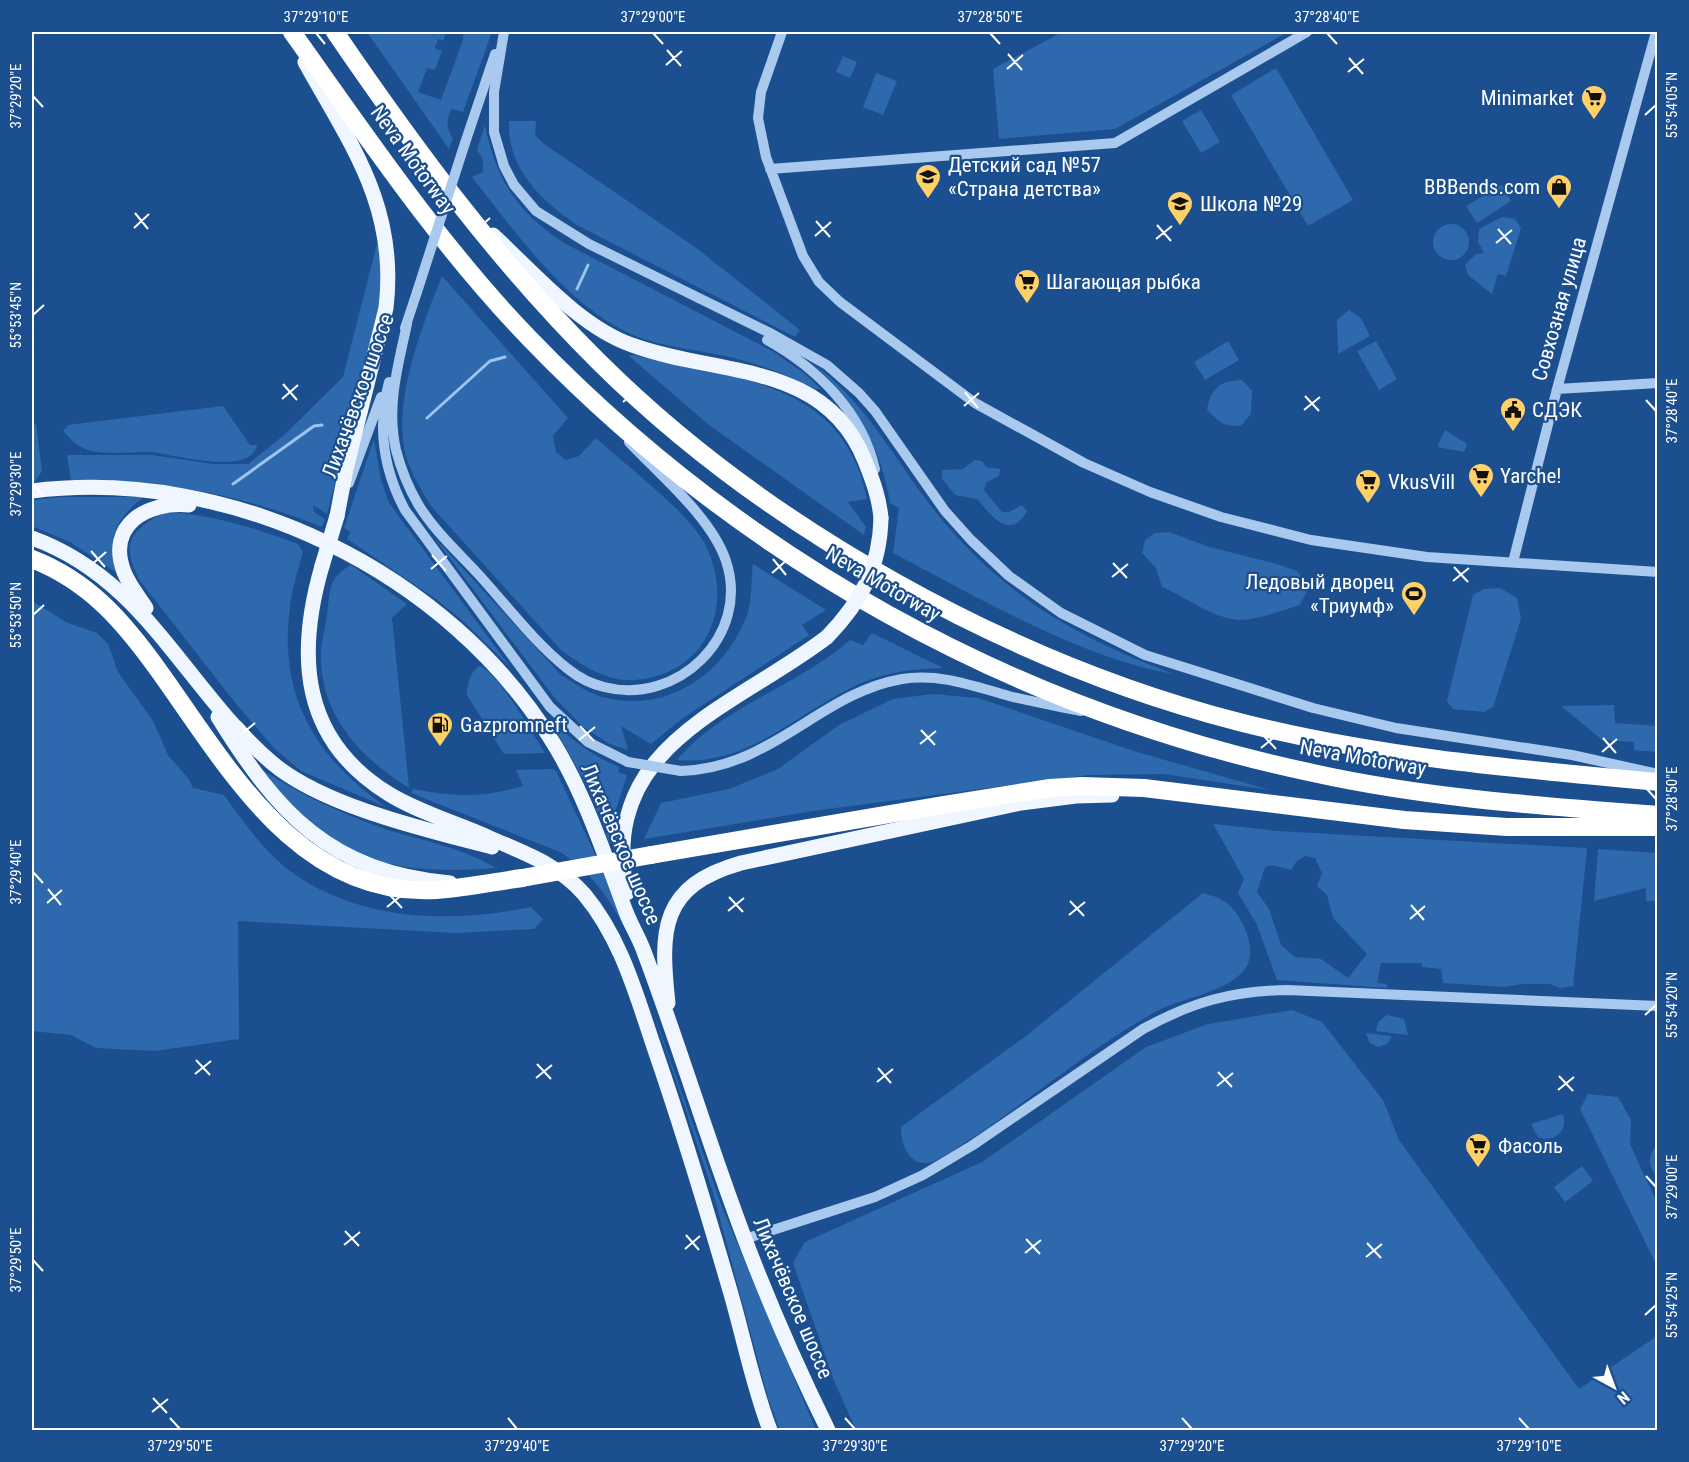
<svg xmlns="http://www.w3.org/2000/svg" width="1689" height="1462" font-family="'Roboto Condensed',sans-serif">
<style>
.green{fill:#2e69ad;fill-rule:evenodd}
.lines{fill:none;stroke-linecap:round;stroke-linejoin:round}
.stream{stroke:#9cc4f0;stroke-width:3}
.minor{stroke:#a9c9ee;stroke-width:10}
.major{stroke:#f0f6ff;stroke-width:15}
.highway{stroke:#fff;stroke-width:18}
.minor-bridge{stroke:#a9c9ee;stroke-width:10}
.major-bridge{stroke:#f0f6ff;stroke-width:15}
.highway-bridge{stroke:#fff;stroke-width:18}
.ticks{fill:none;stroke:#fff;stroke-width:2}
.labels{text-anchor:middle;stroke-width:4.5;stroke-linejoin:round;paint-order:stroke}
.poi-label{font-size:21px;fill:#fff;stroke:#1b4f8f;text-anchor:start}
.street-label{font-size:21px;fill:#fff;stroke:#1b4f8f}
.neatline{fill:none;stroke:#fff;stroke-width:2}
.ticks-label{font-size:15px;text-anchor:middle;fill:#fff}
</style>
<rect width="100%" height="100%" fill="#1b4f8f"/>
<path class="green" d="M367 32 416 34 446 32 443 41 438 39 435 48 442 51 435 70 427 68 418 92 441 100 463 40V32H492L463 112 451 109C447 120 445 128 453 138L449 149Z
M1062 32H1288L1115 129 999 139 993 69Z
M843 56 857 62 850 78 836 72Z
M1276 68 1353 200 1308 226 1231 95Z
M876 73 897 81 883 115 863 107Z
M1201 110 1220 142 1201 153 1182 121Z
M509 121H536L535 135 544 144 695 247 800 330 795 337 577 225C541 200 507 169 509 121Z
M485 125C496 180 517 212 564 243L774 352 805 374 821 389H815C790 377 765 366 738 359 707 351 674 349 644 339 574 316 516 233 472 177L483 172V160L477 150Z
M1502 185 1511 201 1477 223 1466 206Z
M1502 217 1515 219 1521 228 1506 276 1498 274 1492 294 1468 275 1465 265 1476 254 1484 253 1478 242 1479 229Z
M1433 242a18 18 0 1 1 36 0a18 18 0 1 1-36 0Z
M378 240 383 263 380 305 327 514 313 505 314 512 325 519 322 527C240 494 159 479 71 480L67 455H152L213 464H248L283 436 343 377Z
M442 276 568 418 553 436 556 452 566 460 579 456 596 438C623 463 692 515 706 546 735 607 707 674 635 680 607 682 583 666 561 650L431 506C420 488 410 472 405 452 393 400 423 323 442 276Z
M1349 310 1361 318 1370 336 1338 354 1337 320Z
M1228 341 1239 360 1205 380 1194 362Z
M1376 341 1397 379 1379 390 1357 351Z
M633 355C731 379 843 378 867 499L848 502 866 527 864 535 709 425 629 356Z
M814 364C864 402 890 451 927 501 995 590 1070 635 1174 674 1083 659 975 596 893 553L899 508 890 503C881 446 856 405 814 364Z
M1242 380 1252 391 1251 414 1241 426C1224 427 1217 421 1207 409 1212 387 1220 381 1242 380Z
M223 406 250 445H257C252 477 172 454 150 452 129 451 99 457 81 447 74 444 68 436 63 431L68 425Z
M36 424 42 471 34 483 32 484V425Z
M1445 430 1467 444 1464 452 1437 447Z
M374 439 381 480 389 503 511 668 462 620 436 599 347 539 350 532 344 528Z
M975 460 982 461 986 467 1000 469 999 476 986 483 984 490 1002 512H1009L1022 505 1027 511C1010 542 991 515 977 499L955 495 942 479V470L963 469Z
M62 497H144C117 517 104 541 117 573L70 542 32 526V500Z
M165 512C215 515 251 527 298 544L303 552C298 570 292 589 290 607 278 696 315 757 386 807L301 771 275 749 237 705 140 581C120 544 130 530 165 512Z
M1169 532 1206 546 1277 564 1297 571 1309 587 1300 605C1284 610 1256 620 1240 620 1214 619 1186 597 1162 587L1156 568 1142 553 1145 540 1155 533Z
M433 536 561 675C577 685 592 696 611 699 672 711 726 671 747 615 752 600 751 580 753 564L826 610 802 625 809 635 683 718 651 744 621 726 628 750 610 744 583 727 554 697Z
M351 565 407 604 392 618 409 788C360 758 319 714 321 652 322 640 325 627 327 615 330 592 328 577 351 565Z
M1500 588 1517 598 1521 619 1493 707 1484 712 1453 709 1447 701 1473 595 1484 589Z
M32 601 68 623 97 633 108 644 118 672 153 721 168 755 188 778 193 788 224 795C245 824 267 856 297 876 366 922 454 923 531 907L543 919 534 929 455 933 238 921 239 1039 155 1051 96 1048 71 1035 32 1031Z
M872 633 943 668C909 669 879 673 849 689 792 717 746 766 677 760 722 706 798 686 850 640L863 645Z
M479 666C497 671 534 735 545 753L504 754 467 695C467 685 470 672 479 666Z
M933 694 978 698 1137 752 1270 790 1163 774 1088 775 820 810 644 839 661 803 729 789 778 769 839 725 893 699Z
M1614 705 1615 723 1657 726V752L1634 750V742L1602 740 1561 706Z
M549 719C571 739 592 756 619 767L618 772 627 775 615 813 610 845C595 799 574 760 549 719Z
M256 766C298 793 340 814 388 830 425 841 462 848 496 868 378 877 332 856 256 766Z
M552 769 556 771 608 882 624 926C607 895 590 871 560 852L411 793 413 789C456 797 481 798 523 786L516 770Z
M1213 824 1278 831 1587 848 1573 986 1560 988 1550 984H1523L1504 987 1443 983 1441 969 1422 967V963H1381L1377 983 1387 984V988L1277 980 1257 925 1238 893 1244 879ZM1305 856 1315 858 1322 873 1317 886 1327 895 1333 918 1367 954 1348 978 1321 959 1295 957 1281 945 1269 909 1257 892 1265 867 1272 865 1291 870 1296 862Z
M1598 849 1657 853V901H1646V888L1594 901Z
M1203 893C1210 895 1218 897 1224 901 1242 913 1259 950 1245 969 1228 992 1181 998 1155 1012 1078 1055 1012 1117 935 1161 911 1170 901 1147 901 1127L1026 1036Z
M646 991 722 1207 816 1430H780L768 1398 712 1189Z
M1292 1010 1322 1022 1383 1100 1399 1140 1579 1389 1657 1336V1430H856L834 1381 793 1263 805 1242 982 1162 1146 1047 1208 1024Z
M1387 1015 1404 1019 1408 1035 1376 1031 1378 1022Z
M1366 1033 1391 1036H1392L1387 1044 1378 1047 1370 1043Z
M1588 1094 1618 1097 1631 1120 1630 1144 1657 1203V1266L1580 1109Z
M1563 1114C1567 1128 1560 1138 1545 1139L1538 1137 1531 1124Z
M1657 1145V1176C1647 1166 1648 1155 1657 1145Z
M1582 1166 1593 1181 1565 1202 1554 1187Z"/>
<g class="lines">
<path class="stream" d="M577 289 588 265
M427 418 490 361 505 357
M233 484 314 426 322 425"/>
<path class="minor" d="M504 32 494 92V132L504 166 514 185 536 211 589 244 772 334 827 365 859 393 875 411 945 511 971 540 1009 576 1061 613 1145 655 1313 708 1396 728 1572 755 1658 774
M782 32 761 92 758 118 766 157 803 256 819 282 840 302 975 403 1084 463 1150 492 1221 517 1311 540 1427 557 1658 572
M465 143 495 54
M770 169 1115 143 1307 32
M407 324C398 366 386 407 396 450 401 469 408 487 418 504 434 531 459 553 480 576 508 607 535 643 568 669 578 677 591 684 604 687 677 706 751 636 726 561 712 518 660 475 629 442
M405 328 417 292
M767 340C817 368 862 412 875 469
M389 382C377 427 383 469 405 510L550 707 588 742 628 762
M1557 389 1658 383
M349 483 381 397
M1513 562 1557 389 1656 32
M681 771C773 768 820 693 902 679 940 673 973 686 1009 696 1033 702 1057 706 1081 711
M745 1239 875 1197 923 1175 973 1145 1143 1029C1192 1002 1231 991 1287 990L1658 1006"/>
<path class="major" d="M305 62C351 145 398 207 386 308L346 469 337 516
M493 235C533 272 580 327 632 345 715 376 825 360 865 461 873 481 879 497 881 518
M32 491C231 466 449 572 554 744 585 795 605 856 626 912 631 925 638 936 643 949 679 1044 708 1142 744 1237 769 1303 797 1367 828 1430
M32 538C146 579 185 688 271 762 322 806 427 830 492 847
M322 566C296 656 301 740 389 794 420 813 457 823 490 838 524 853 559 865 584 894 621 938 636 994 654 1047 682 1128 707 1211 731 1294 744 1339 753 1386 770 1430
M146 608C139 597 129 585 124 572 106 525 147 501 189 505
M218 717C278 814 330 872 450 883
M627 893C597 745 733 709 827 637
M668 1003C660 930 660 886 741 863L1021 803 1076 796 1112 795"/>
<path class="highway" d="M292 32C367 137 440 246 530 339 742 559 1014 710 1313 773 1426 798 1542 806 1658 815
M335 32C415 149 498 262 599 362 767 529 1010 663 1239 722 1376 757 1517 769 1658 782
M32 559C89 581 124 622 159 671 228 767 299 898 436 890 465 888 494 882 522 878
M651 855 943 805 1050 788 1082 786 1144 788 1404 820 1507 827H1658"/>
<path class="minor-bridge" d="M417 292 465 143
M628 762 681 771"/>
<path class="major-bridge" d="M322 566 337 516
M827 637C861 602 880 567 881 518"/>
<path class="highway-bridge" d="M522 878 651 855"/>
</g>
<path class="ticks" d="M316 33 325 44M653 33 663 44M990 33 1000 44M1327 33 1337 44M667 50 681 66M1008 54 1022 70M1349 58 1363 74M666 65 682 51M1007 69 1023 55M1348 72 1364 59M33 96 43 107M1645 115 1656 105M135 213 148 229M475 217 489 233M816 221 830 237M1157 225 1171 241M134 228 149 214M1498 229 1511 244M474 232 490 218M815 236 831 222M1156 239 1172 226M1496 243 1512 230M33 315 44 305M283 384 297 400M624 388 638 404M965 392 978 408M1305 396 1319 411M282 399 298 385M1646 400 1656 411M623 402 639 389M964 406 979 393M1304 410 1320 397M33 484 43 495M91 551 105 567M432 555 446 571M773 559 786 575M1113 563 1127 578M90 566 106 552M1454 567 1468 582M431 569 447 556M772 573 787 560M1112 577 1128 564M1453 581 1469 568M33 615 44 605M240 722 254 738M580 726 594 741M921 730 935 745M1262 734 1276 749M239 736 255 723M1603 738 1616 753M579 740 595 727M920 744 936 731M1261 748 1277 735M1602 752 1617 739M1646 788 1656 799M33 872 43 883M48 889 61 905M388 893 402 908M729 897 743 912M1070 901 1084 916M47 903 62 890M1411 905 1424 920M387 907 403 894M728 911 744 898M1069 915 1085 902M1410 919 1425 906M1645 1015 1656 1005M196 1060 210 1075M537 1064 551 1079M878 1068 891 1083M1218 1072 1232 1087M195 1074 211 1061M1559 1076 1573 1091M536 1078 552 1065M877 1082 893 1069M1217 1086 1233 1073M1558 1090 1574 1077M1646 1176 1656 1187M345 1231 359 1246M686 1235 699 1250M1026 1239 1040 1254M1367 1243 1381 1258M344 1245 360 1232M685 1249 700 1236M1025 1253 1041 1240M1366 1257 1382 1244M33 1260 43 1271M1645 1315 1656 1305M153 1398 167 1413M152 1412 168 1399M170 1418 180 1429M508 1418 517 1429M845 1418 855 1429M1182 1418 1192 1429M1519 1418 1529 1429"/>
<defs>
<symbol id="supermarket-pin" viewBox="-11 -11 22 30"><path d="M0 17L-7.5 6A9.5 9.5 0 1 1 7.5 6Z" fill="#ffd166" stroke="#1b4f8f"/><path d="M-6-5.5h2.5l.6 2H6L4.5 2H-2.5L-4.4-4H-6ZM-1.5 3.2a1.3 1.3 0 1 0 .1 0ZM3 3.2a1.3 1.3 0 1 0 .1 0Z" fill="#111"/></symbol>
<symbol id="school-pin" viewBox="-11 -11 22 30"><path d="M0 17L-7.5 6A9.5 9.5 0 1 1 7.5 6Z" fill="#ffd166" stroke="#1b4f8f"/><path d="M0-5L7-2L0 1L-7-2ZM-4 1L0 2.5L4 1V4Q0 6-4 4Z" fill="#111"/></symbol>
<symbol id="shop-pin" viewBox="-11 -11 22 30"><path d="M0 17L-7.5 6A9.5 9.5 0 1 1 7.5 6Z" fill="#ffd166" stroke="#1b4f8f"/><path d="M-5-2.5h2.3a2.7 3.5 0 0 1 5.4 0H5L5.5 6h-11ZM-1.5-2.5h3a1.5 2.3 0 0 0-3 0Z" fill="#111"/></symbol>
<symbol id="civic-pin" viewBox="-11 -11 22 30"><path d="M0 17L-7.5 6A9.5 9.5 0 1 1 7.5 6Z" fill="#ffd166" stroke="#1b4f8f"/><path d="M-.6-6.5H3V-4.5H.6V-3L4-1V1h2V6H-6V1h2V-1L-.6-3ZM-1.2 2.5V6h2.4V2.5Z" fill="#111"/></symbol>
<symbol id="stadium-pin" viewBox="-11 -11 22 30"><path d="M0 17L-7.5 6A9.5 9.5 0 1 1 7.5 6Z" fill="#ffd166" stroke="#1b4f8f"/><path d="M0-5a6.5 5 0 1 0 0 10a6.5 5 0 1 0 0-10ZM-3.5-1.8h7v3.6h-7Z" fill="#111"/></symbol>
<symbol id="fuel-pin" viewBox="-11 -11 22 30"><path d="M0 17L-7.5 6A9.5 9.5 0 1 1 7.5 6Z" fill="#ffd166" stroke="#1b4f8f"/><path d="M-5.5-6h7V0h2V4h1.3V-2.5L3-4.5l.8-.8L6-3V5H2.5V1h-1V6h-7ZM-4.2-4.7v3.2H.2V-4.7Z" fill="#111"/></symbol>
</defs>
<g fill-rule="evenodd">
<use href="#supermarket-pin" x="1579" y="83" width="30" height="40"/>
<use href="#school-pin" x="913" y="162" width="30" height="40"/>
<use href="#shop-pin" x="1544" y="172" width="30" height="40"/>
<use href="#school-pin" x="1165" y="189" width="30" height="40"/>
<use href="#supermarket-pin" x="1012" y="267" width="30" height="40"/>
<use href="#civic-pin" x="1498" y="395" width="30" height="40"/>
<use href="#supermarket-pin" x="1466" y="461" width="30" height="40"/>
<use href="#supermarket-pin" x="1353" y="467" width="30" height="40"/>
<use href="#stadium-pin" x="1399" y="579" width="30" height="40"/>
<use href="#fuel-pin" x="425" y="710" width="30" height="40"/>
<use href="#supermarket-pin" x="1463" y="1131" width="30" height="40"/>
</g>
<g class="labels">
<g class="poi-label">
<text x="1574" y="105" text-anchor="end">Minimarket</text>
<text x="948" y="172">Детский сад №57<tspan x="948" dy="24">«Страна детства»</tspan></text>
<text x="1540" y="194" text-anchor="end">BBBends.com</text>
<text x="1200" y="211">Школа №29</text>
<text x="1046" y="289">Шагающая рыбка</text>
<text x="1532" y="417">СДЭК</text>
<text x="1500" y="483">Yarche!</text>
<text x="1388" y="489">VkusVill</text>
<text x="1394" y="589" text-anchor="end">Ледовый дворец<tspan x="1394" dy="24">«Триумф»</tspan></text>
<text x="460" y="732">Gazpromneft</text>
<text x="1498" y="1153">Фасоль</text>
</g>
<g class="street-label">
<text transform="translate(413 160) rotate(54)" y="7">Neva Motorway</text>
<text transform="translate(1559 309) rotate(-74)" y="7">Совхозная улица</text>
<text transform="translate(358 396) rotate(-70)" y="7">Лихачёвское шоссе</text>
<text transform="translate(883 584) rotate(30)" y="7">Neva Motorway</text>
<text transform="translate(1363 758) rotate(10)" y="7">Neva Motorway</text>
<text transform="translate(621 844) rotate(67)" y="7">Лихачёвское шоссе</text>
<text transform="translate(793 1298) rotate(67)" y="7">Лихачёвское шоссе</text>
</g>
</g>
<rect width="1689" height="1462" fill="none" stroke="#1b4f8f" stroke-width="66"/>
<g transform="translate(1614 1387) rotate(139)" stroke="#1b4f8f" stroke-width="4.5" paint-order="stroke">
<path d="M0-4.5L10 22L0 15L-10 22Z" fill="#ffffff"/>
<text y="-9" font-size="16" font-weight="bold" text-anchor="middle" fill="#ffffff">N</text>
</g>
<rect x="33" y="33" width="1623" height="1396" class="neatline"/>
<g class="ticks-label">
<text x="316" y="22">37°29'10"E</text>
<text x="653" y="22">37°29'00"E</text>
<text x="990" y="22">37°28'50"E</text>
<text x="1327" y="22">37°28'40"E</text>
<text transform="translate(16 96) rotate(-90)" y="5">37°29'20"E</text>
<text transform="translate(1672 105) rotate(-90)" y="5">55°54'05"N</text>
<text transform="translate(16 315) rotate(-90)" y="5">55°53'45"N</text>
<text transform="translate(1672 411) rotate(-90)" y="5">37°28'40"E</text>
<text transform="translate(16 484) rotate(-90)" y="5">37°29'30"E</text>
<text transform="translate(16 615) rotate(-90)" y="5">55°53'50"N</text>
<text transform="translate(1672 799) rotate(-90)" y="5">37°28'50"E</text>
<text transform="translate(16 872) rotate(-90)" y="5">37°29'40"E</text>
<text transform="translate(1672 1005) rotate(-90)" y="5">55°54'20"N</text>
<text transform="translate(1672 1187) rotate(-90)" y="5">37°29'00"E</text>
<text transform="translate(16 1260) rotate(-90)" y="5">37°29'50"E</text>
<text transform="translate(1672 1305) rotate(-90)" y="5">55°54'25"N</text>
<text x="180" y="1451">37°29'50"E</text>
<text x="517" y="1451">37°29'40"E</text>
<text x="855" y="1451">37°29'30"E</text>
<text x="1192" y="1451">37°29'20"E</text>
<text x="1529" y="1451">37°29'10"E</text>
</g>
</svg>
